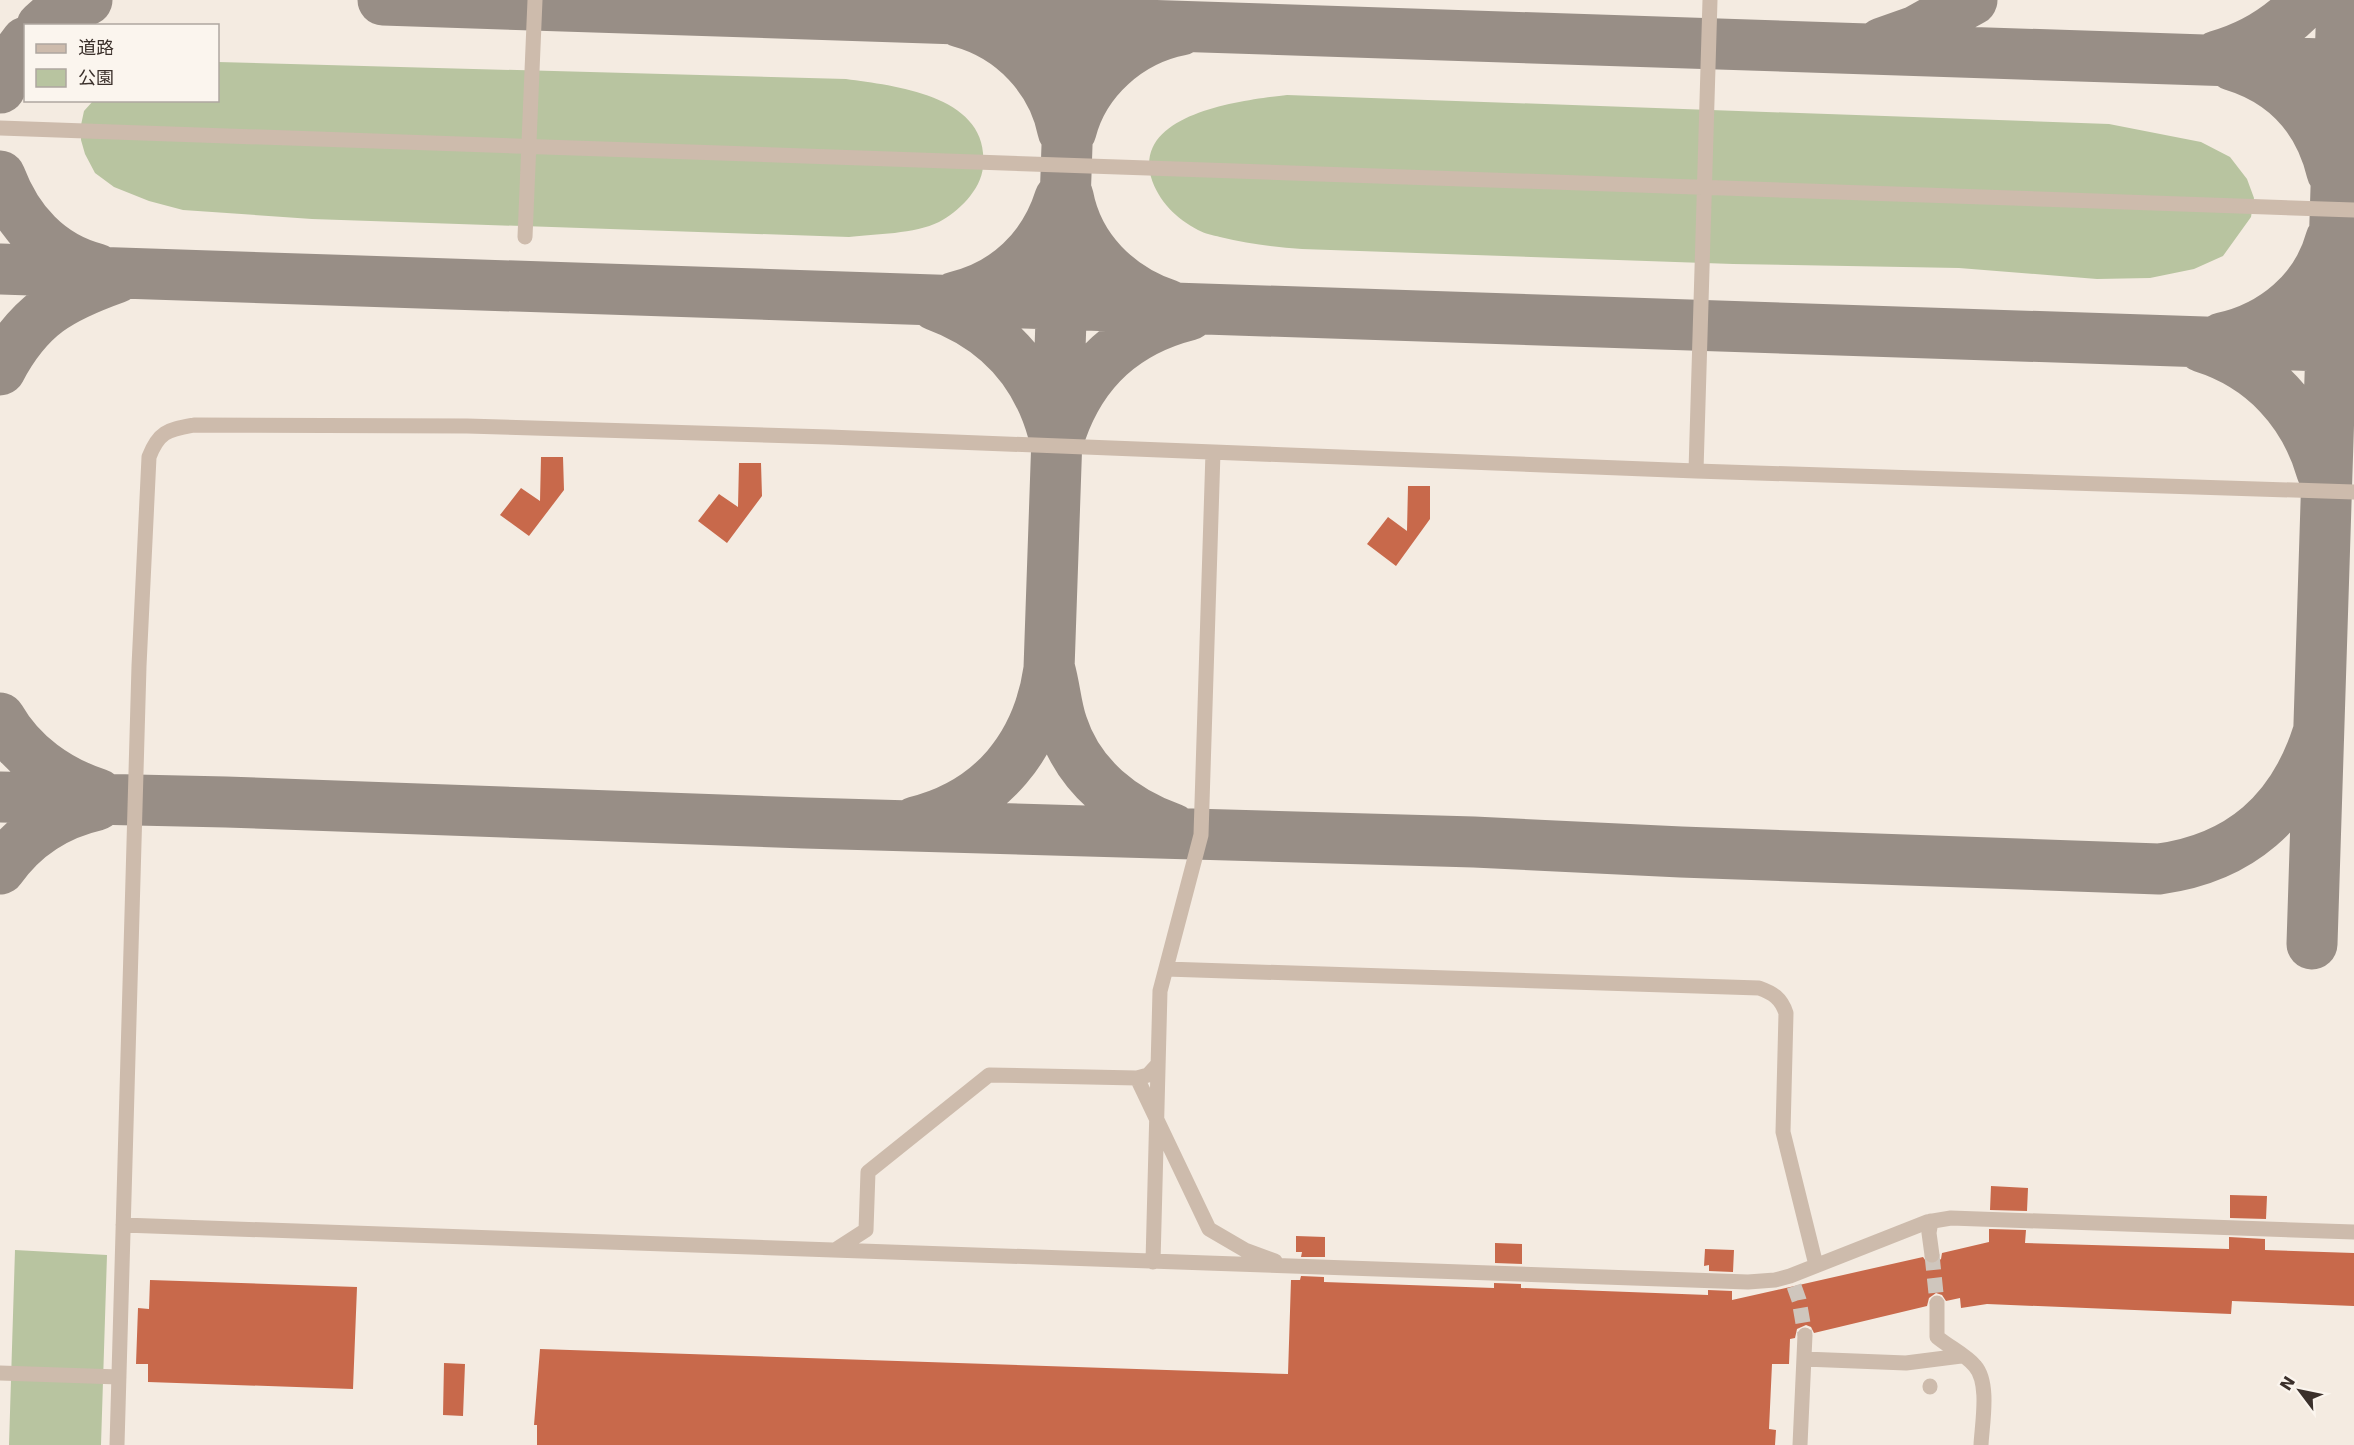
<svg xmlns="http://www.w3.org/2000/svg" width="2354" height="1445" font-family="'DejaVu Sans','Noto Sans JP',sans-serif">
<style>
.green{fill:#b8c4a0}
.lines{fill:none;stroke-linecap:round;stroke-linejoin:round}
.taxiway{stroke:#988e86;stroke-width:51}
.building{fill:#c8694b}
.minor-tunnel{stroke:#cfc6bd;stroke-width:15;stroke-dasharray:15 8;stroke-linecap:butt}
.minor{stroke:#cdbbac;stroke-width:15}
</style>
<rect width="100%" height="100%" fill="#f4ebe1"/>
<path class="green" d="M218 62 846 79C897 86 991 96 983 167 981 190 958 212 939 222 915 234 875 234 849 237L312 219 183 210 149 201 114 187 95 173 85 154 81 140V125L84 111 93 101 218 100Z
M1287 95 2109 124 2201 142 2230 157 2247 179 2254 198 2251 217 2223 256 2194 269 2150 278 2097 279 1959 268 1733 264 1302 249C1274 247 1248 244 1220 237 1213 235 1205 234 1198 230 1177 219 1158 201 1151 177 1134 112 1246 100 1287 95Z
M15 1250 107 1255 101 1445H9Z"/>
<g class="lines">
<path class="taxiway" d="M383 0 2354 65
M960 22C1012 36 1053 79 1063 131
M42 26 51 18 87 0
M1882 43 1916 31 1972 0
M2217 56C2252 46 2282 28 2307 0
M2232 65C2285 81 2319 118 2332 172
M0 88 11 62 26 42
M1071 131C1084 80 1129 40 1181 30
M0 176C17 221 49 257 97 269
M1068 196C1078 249 1118 288 1168 305
M0 269 2354 347
M955 297C1006 285 1044 249 1060 198
M935 305C995 327 1036 370 1053 432
M2222 338C2273 327 2317 291 2331 239
M2202 347C2263 366 2305 412 2322 472
M0 370C29 315 60 298 116 278
M1061 432C1083 369 1126 331 1189 315
M1050 670C1055 688 1056 707 1062 724 1079 777 1123 811 1173 829
M0 718C21 755 58 781 98 794
M0 797 226 802 805 823 1474 842 1681 852 2159 869C2240 858 2293 812 2318 733
M915 822C992 803 1038 746 1049 669L1072 0
M0 869C24 835 57 814 97 805
M2312 944 2342 0"/>
</g>
<path class="building" d="M541 457H563L564 490 529 536 500 515 521 488 540 501Z
M739 463H761L762 496 727 543 698 521 719 494 738 507Z
M1408 486H1430V519L1396 566 1367 544 1388 517 1407 531Z
M1991 1186 2028 1188 2027 1211 1990 1210Z
M2230 1195 2267 1196 2266 1219 2230 1218Z
M1989 1229 2026 1230 2025 1243 2229 1249V1237L2265 1239V1250L2354 1253V1306L2232 1301 2231 1314 1987 1304 1961 1308 1960 1298 1946 1301 1942 1295 1936 1293 1929 1298 1927 1306 1814 1333 1811 1327 1806 1325 1797 1329 1795 1338 1790 1339 1789 1364H1772L1769 1429 1776 1430 1775 1445H537V1425H534L540 1349 1288 1374 1291 1280H1300L1301 1276 1324 1277V1282L1494 1288V1283L1521 1284V1288L1708 1295V1290L1732 1291V1300L1923 1257 1928 1264H1934L1941 1259 1942 1253 1989 1242Z
M1296 1236 1325 1237V1257H1301L1302 1252H1296Z
M1495 1243 1522 1244V1264L1495 1263Z
M1705 1249 1734 1250 1733 1272 1709 1271V1265L1704 1266Z
M150 1280 357 1287 353 1389 148 1382V1364H136L138 1308 149 1309Z
M444 1363 465 1364 463 1416 443 1415Z"/>
<g class="lines">
<path class="minor-tunnel" d="M1932 1255 1937 1303
M1794 1286 1799 1300 1805 1335"/>
<path class="minor" d="M0 128 2354 210
M525 237 535 0
M1696 471 1710 0
M1166 969 1759 988C1773 993 1781 998 1786 1013L1783 1132 1816 1265
M1137 1078 1209 1229 1245 1250 1275 1261
M1931 1221 1929 1233 1932 1255
M123 1225 1748 1282 1775 1280 1790 1276 1927 1222 1951 1218 2354 1232
M835 1250 866 1230 868 1172 989 1075 1137 1078 1148 1075 1158 1064
M1153 1262 1160 991 1201 835 1213 452
M1937 1303V1337C1949 1347 1966 1355 1975 1366 1990 1383 1982 1424 1981 1445
M1804 1359 1906 1363 1961 1356
M0 1373 119 1377
M1930 1386V1387
M117 1445 139 666 149 457C159 431 168 430 194 425L467 426 829 437 1696 471 2354 492
M1800 1445 1805 1335"/>
</g>
<rect x="24" y="24" width="195" height="78" fill="#fbf5ee" stroke="#aea6a0" stroke-width="1.5"/>
<rect x="36" y="44" width="30" height="9" fill="#cdbbac" stroke="#aea6a0" stroke-width="1.5"/>
<text x="78" y="54" font-size="18" fill="#3b302b">道路</text>
<rect x="36" y="69" width="30" height="18" fill="#b8c4a0" stroke="#aea6a0" stroke-width="1.5"/>
<text x="78" y="84" font-size="18" fill="#3b302b">公園</text>
<g transform="translate(2300 1391) rotate(302)" stroke="#fbf5ee" stroke-width="4.5" paint-order="stroke">
<path d="M0-4.5L10 22L0 15L-10 22Z" fill="#3b302b"/>
<text y="-9" font-size="16" font-weight="bold" text-anchor="middle" fill="#3b302b">N</text>
</g>
</svg>
